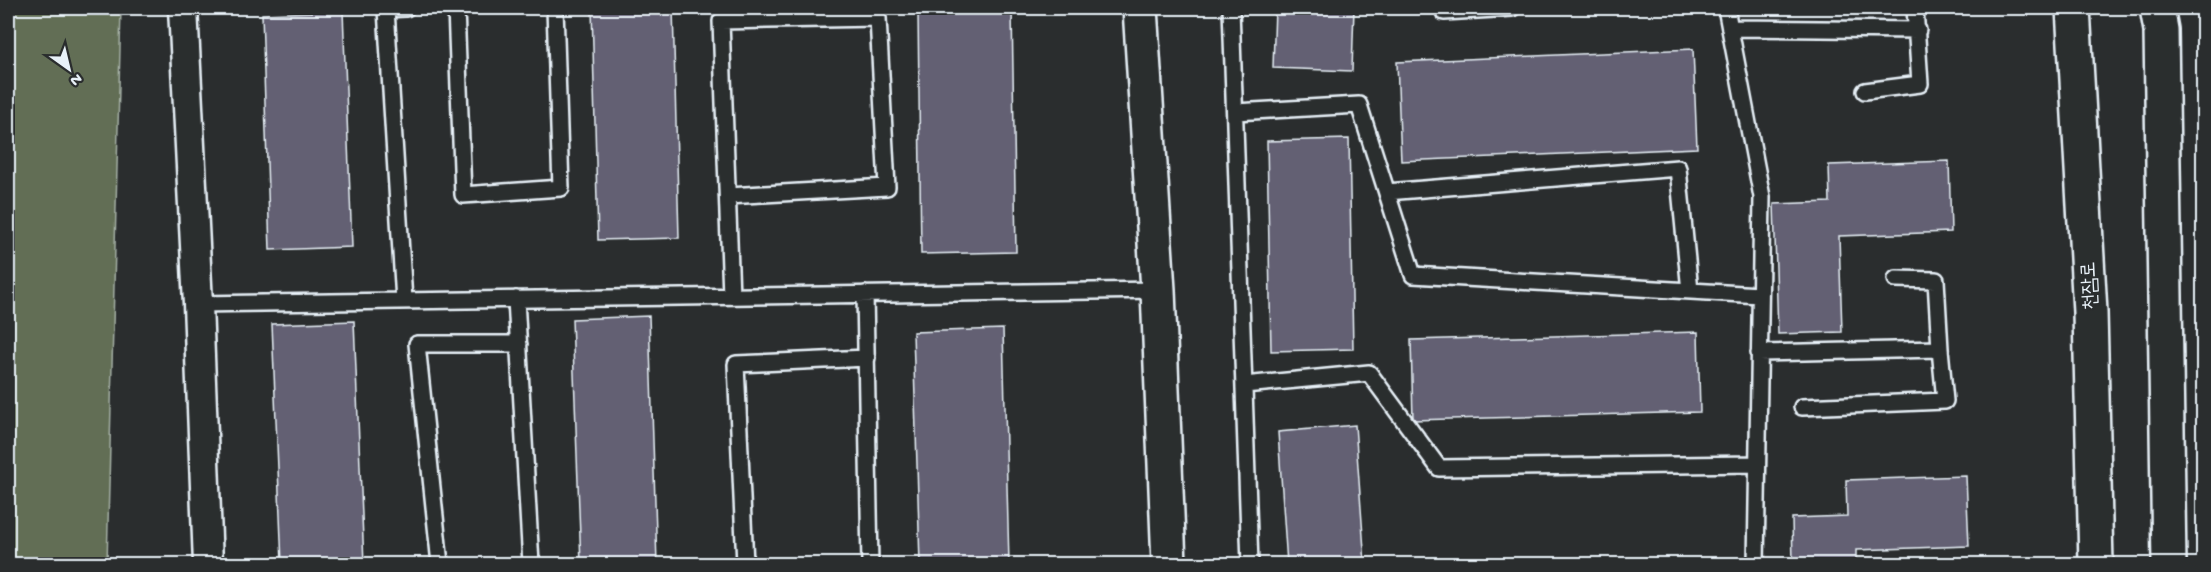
<svg xmlns="http://www.w3.org/2000/svg" width="2211" height="572" font-family="'Gochi Hand','Poor Story',sans-serif">
<style>
.green{fill:#626e54;stroke:#a5b0a6;stroke-width:1.5}
.building{fill:#646173;stroke:#e8f1f8;stroke-width:1.5}
.lines{fill:none;stroke-linecap:round;stroke-linejoin:round}
.service-casing{stroke:#e8f1f8;stroke-width:20}
.minor-casing{stroke:#e8f1f8;stroke-width:33}
.tertiary-casing{stroke:#e8f1f8;stroke-width:38}
.service{stroke:#2a2d2e;stroke-width:15}
.minor{stroke:#2a2d2e;stroke-width:28}
.tertiary{stroke:#2a2d2e;stroke-width:33}
.labels{text-anchor:middle;stroke-width:5;stroke-linejoin:round;paint-order:stroke}
.street-label{font-size:20px;fill:#e8f1f8;stroke:#2a2d2e}
</style>
<rect width="100%" height="100%" fill="#2a2d2e"/>
<filter id="ink" filterUnits="userSpaceOnUse"><feTurbulence type="fractalNoise" baseFrequency=".0167" numOctaves="2"/><feDisplacementMap in="SourceGraphic" scale="12" xChannelSelector="R" yChannelSelector="G"/><feConvolveMatrix kernelMatrix="1 2 1 2 8 2 1 2 1" color-interpolation-filters="sRGB"/></filter>
<g filter="url(#ink)">
<path class="green" d="M8 8H121L107 564H8Z"/>
<path class="building" d="M592 8H673L679 238 598 240Z
M1275 8H1354L1352 71 1273 68Z
M1742 8H1806V10L1742 12Z
M343 11 352 247 270 250 262 14Z
M1012 11 1016 252 921 254 918 13Z
M1693 49 1697 148 1401 161 1397 62Z
M1349 139 1353 349 1271 351 1267 141Z
M1949 161 1951 232 1839 236 1842 332 1778 334 1774 204 1830 202 1829 165Z
M649 316 657 564H581L572 319Z
M354 321 364 564H282L272 324Z
M1003 329 1009 564H920L913 332Z
M1698 332 1700 412 1413 420 1411 340Z
M1355 425 1365 564H1287L1278 432Z
M1966 476 1969 546 1856 550V564H1793L1792 518 1847 516 1846 480Z"/>
<g class="lines">
<defs>
<path id="service" d="M456 8 463 195 561 188 555 8
M1231 8 1250 564
M1443 8 1444 12 1512 8
M1726 8 1762 197 1756 564
M1730 28 1918 30
M1865 91 1920 84 1915 8
M1235 112 1359 105 1413 275 1760 295
M1387 192 1678 168 1690 291
M728 196 887 187 878 18 721 21 731 296
M1896 279 1936 280 1940 349
M865 294 870 564
M516 299 531 564
M404 301 386 9 406 8
M198 304 1158 290
M1759 353 1940 349 1945 401 1802 407
M1244 385 1369 373 1439 468 1756 464
M440 564 417 344H519
M745 564 736 364 867 358"/>
<path id="minor" d="M183 8 198 304 208 564"/>
<path id="tertiary" d="M1140 8 1158 290 1169 564
M2073 8 2090 312 2096 564
M2157 8 2161 30 2169 564"/>
</defs>
<use href="#service" class="service-casing"/>
<use href="#minor" class="minor-casing"/>
<use href="#tertiary" class="tertiary-casing"/>
<use href="#service" class="service"/>
<use href="#minor" class="minor"/>
<use href="#tertiary" class="tertiary"/>
</g>
</g>
<g class="labels">
<g class="street-label">
<text transform="translate(2088 286) rotate(-93)" y="7">천잠로</text>
</g>
</g>
<rect width="2211" height="572" fill="none" stroke="#2a2d2e" stroke-width="30"/>
<rect x="15" y="15" width="2181" height="542" fill="none" stroke="#e8f1f8" stroke-width="2" filter="url(#ink)"/>
<g transform="translate(69 69) rotate(146)" stroke="#2a2d2e" stroke-width="4.5" paint-order="stroke">
<path d="M0-4.5L10 22L0 15L-10 22Z" fill="#e8f1f8"/>
<text y="-9" font-size="16" font-weight="bold" text-anchor="middle" fill="#e8f1f8">N</text>
</g>
</svg>
